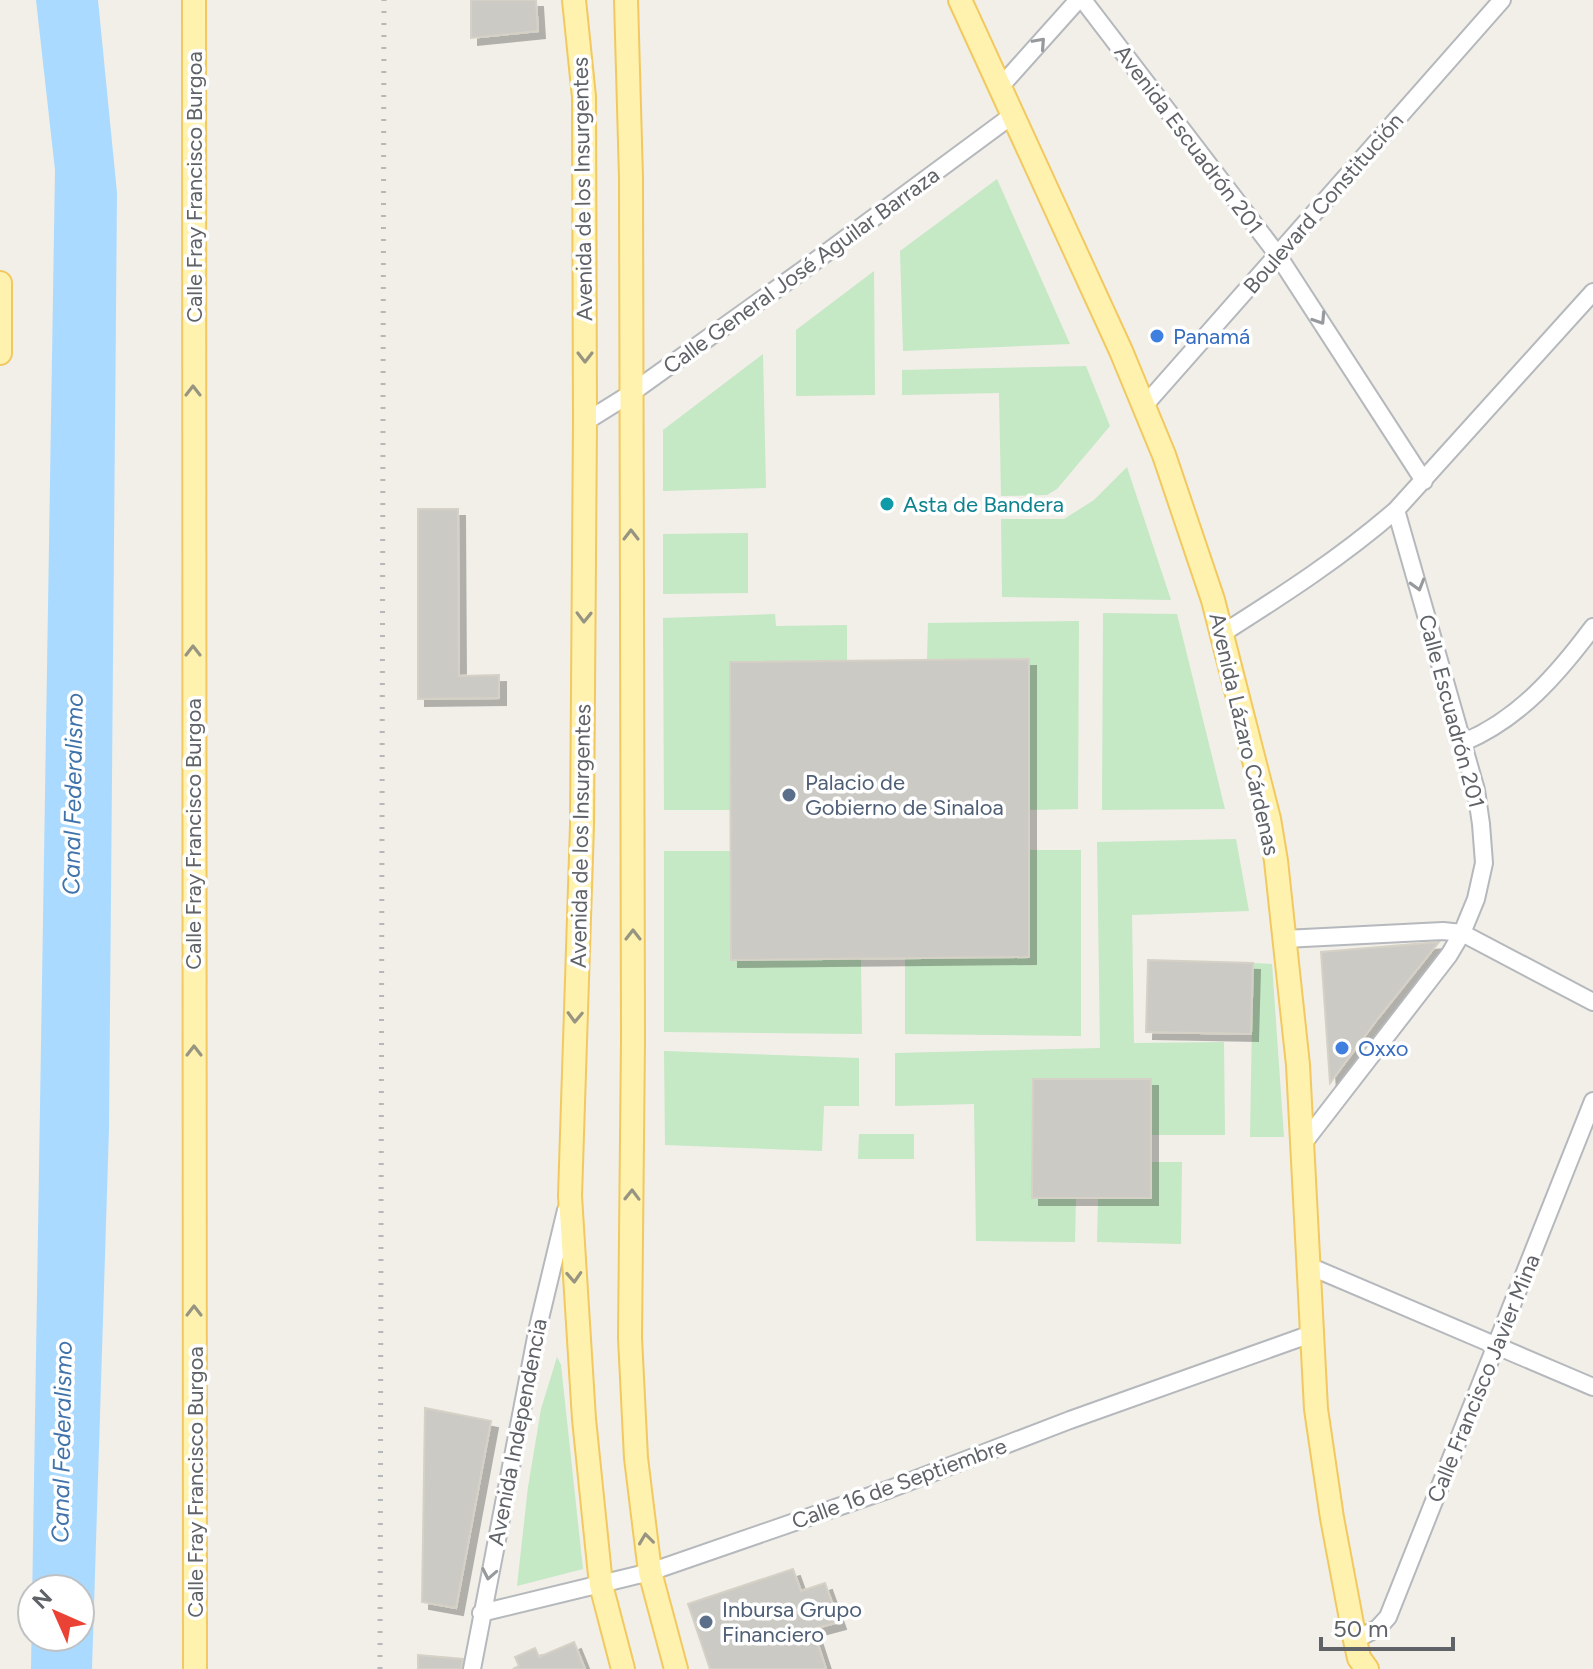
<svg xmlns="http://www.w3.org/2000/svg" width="1593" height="1669" font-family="Figtree,sans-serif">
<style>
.green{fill:#c5e8c5}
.water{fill:#aadaff;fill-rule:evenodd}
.building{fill:#cccac5;stroke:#d6d1c6;stroke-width:2;filter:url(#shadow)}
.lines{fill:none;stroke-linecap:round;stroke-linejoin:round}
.minor-casing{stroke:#b5b8bc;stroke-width:20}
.major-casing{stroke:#f2c960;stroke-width:26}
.minor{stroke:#fff;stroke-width:16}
.major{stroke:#fff2af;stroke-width:22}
.rail{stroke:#b6b7b8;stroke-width:5;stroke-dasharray:2 10;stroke-linecap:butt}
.oneway{stroke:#979a9d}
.oneway2{stroke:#979581}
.shop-dot{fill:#3f7fe0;stroke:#fff;stroke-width:3}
.culture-dot{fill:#0f9aa8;stroke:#fff;stroke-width:3}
.service-dot{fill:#5c6f8a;stroke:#fff;stroke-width:3}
.labels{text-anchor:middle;stroke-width:7;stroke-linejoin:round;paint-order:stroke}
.street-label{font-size:22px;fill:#5f6368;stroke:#fff}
.shop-label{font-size:22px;fill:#366cbe;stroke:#fff;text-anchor:start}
.culture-label{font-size:22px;fill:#0d838f;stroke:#fff;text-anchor:start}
.service-label{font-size:22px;fill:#4e5e75;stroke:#fff;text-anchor:start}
.water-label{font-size:24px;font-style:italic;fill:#4174aa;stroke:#fff}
</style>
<defs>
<filter id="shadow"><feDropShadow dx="7" dy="7" stdDeviation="0" flood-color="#0004"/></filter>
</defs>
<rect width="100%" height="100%" fill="#f1efe8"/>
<path class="green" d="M997 179 1070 344 903 351 900 251Z
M874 271 875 395 796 396V330Z
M763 354 766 488 663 491V430Z
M1086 366 1110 426 1057 489 1047 495 1001 496 999 393 902 395V370Z
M1127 467 1171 600 1002 597 1001 519H1064L1094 500Z
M748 533V593L663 594V534Z
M1103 613 1177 614 1225 809 1102 810Z
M775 614 776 626 847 625V661L730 662V810H664L663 618Z
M1079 621 1078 809 1029 810 1028 659 927 660 928 623Z
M1236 839 1249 911 1132 915 1134 1043 1224 1042 1225 1135H1151V1079H1033L1032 1198H1076L1075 1242 976 1241 974 1104 895 1106V1053L1100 1048 1097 842Z
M1029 850H1081V1036L905 1034V959L1029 957Z
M664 851H730L731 960 861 959 862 1034 664 1032Z
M1253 963 1272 964 1284 1137H1250Z
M664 1051 859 1058V1106H824L822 1151 665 1145Z
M859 1134H914V1159H858Z
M1151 1162H1182L1181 1244 1097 1242 1098 1199 1150 1198Z
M557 1357 561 1365 583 1569 517 1586 528 1487 541 1409Z"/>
<path class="water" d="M36 0H98L117 193 109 1128 92 1669H31L55 170ZM32 1589H80V1637H32Z"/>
<path class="building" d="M471 0H536L538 31 471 38Z
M418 509H458L459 676 499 675V698L418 699Z
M1029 659V957L731 960 730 662Z
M1439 942 1376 1021 1330 1083 1321 952Z
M1148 960 1253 963 1251 1034 1146 1032Z
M1033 1079H1151V1198H1032Z
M425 1408 491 1421 456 1608 422 1602Z
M793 1569 801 1591 825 1583 839 1622 813 1629 826 1669H710L688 1604Z
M574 1642 585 1669H513L519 1666 515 1657 535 1648 539 1657Z
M418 1655 463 1659 461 1669H418Z"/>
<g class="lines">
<defs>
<path id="minor" d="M1083 0 1277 254 1424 481
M1001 86 1078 0
M1144 406 1502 0
M585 422 630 394 803 270 1014 114
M1223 633C1283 595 1342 557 1396 510L1593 292
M1464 742C1519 719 1558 674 1593 627
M1284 939 1443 931 1462 933 1593 1002
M1302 1145 1449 955 1462 933 1476 899 1484 863 1481 824 1476 790 1396 510
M1309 1266 1593 1387
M481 1613 650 1572 890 1489 1070 1420 1311 1334
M1355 1640 1378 1628 1388 1617 1593 1101
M472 1669 538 1327 566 1210"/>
<path id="major" d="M194 0 195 1669
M574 0 584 97 585 422 582 825 570 1196 584 1419 601 1585 623 1669
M626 0 631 178 633 1040 630 1338 636 1458 650 1572 676 1669
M960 0 1121 351 1164 455 1213 600 1269 819 1276 861 1298 1065 1316 1409 1332 1518 1355 1640 1359 1658 1367 1669
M0 283V353"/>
</defs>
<use href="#minor" class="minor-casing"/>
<use href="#major" class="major-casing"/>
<use href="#minor" class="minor"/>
<use href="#major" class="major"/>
<path class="rail" d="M380 1669 384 0"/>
</g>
<defs><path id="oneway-chevron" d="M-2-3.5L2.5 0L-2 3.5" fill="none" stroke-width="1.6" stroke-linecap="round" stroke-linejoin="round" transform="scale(2)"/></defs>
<g class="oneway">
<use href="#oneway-chevron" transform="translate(1040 43) rotate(-48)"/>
<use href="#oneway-chevron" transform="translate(1320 319) rotate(57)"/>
<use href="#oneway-chevron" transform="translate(1418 585) rotate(74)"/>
<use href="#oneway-chevron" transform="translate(489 1574) rotate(101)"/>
</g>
<g class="oneway2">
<use href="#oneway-chevron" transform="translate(585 357) rotate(90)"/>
<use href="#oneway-chevron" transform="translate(193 391) rotate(-90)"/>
<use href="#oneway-chevron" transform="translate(631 535) rotate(-90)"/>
<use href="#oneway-chevron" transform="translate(584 617) rotate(91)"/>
<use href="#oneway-chevron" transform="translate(193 651) rotate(-90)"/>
<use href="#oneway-chevron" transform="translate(633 935) rotate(-90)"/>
<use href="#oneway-chevron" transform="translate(575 1017) rotate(92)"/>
<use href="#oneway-chevron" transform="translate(194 1051) rotate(-90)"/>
<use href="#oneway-chevron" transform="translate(632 1195) rotate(-89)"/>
<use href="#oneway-chevron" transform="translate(574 1277) rotate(87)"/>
<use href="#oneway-chevron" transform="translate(194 1311) rotate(-90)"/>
<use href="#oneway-chevron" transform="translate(646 1539) rotate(-97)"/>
</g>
<g class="shop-dot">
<circle cx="1157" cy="336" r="8"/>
<circle cx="1342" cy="1048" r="8"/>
</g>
<circle class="culture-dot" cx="887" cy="504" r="8"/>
<g class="service-dot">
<circle cx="789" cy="795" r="8"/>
<circle cx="706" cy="1622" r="8"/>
</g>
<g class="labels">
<g class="street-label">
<text transform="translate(1189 139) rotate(53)" y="8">Avenida Escuadrón 201</text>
<text transform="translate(194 187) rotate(-90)" y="8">Calle Fray Francisco Burgoa</text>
<text transform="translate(582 189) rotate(-91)" y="8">Avenida de los Insurgentes</text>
<text transform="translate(1323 203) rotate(-49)" y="8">Boulevard Constitución</text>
<text transform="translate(801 270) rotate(-36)" y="8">Calle General José Aguilar Barraza</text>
<text transform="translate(1452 711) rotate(75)" y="8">Calle Escuadrón 201</text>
<text transform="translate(1245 734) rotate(77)" y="8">Avenida Lázaro Cárdenas</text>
<text transform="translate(193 834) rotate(-90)" y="8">Calle Fray Francisco Burgoa</text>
<text transform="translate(580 836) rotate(-89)" y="8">Avenida de los Insurgentes</text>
<text transform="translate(1483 1378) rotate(-68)" y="8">Calle Francisco Javier Mina</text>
<text transform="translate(517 1432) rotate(-79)" y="8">Avenida Independencia</text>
<text transform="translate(195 1482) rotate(-90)" y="8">Calle Fray Francisco Burgoa</text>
<text transform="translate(899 1483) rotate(-20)" y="8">Calle 16 de Septiembre</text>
</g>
<g class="shop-label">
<text x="1173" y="344">Panamá</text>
<text x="1358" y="1056">Oxxo</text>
</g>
<g class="culture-label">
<text x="903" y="512">Asta de Bandera</text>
</g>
<g class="service-label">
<text x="805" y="790">Palacio de<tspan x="805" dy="25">Gobierno de Sinaloa</tspan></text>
<text x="722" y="1617">Inbursa Grupo<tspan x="722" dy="25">Financiero</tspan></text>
</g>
<g class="water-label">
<text transform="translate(73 794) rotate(-89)" y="8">Canal Federalismo</text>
<text transform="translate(62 1442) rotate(-89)" y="8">Canal Federalismo</text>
</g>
</g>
<g transform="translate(56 1613) rotate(315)"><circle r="38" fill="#ffffff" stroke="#bfc1c3" stroke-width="2"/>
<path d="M0-6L14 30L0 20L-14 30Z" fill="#ea4335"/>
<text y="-12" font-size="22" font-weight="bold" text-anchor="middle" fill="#5f6368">N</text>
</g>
<path d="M1321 1637v12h132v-12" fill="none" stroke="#5f6368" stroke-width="4"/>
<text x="1333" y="1637" font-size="24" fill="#5f6368" stroke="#ffffff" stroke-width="6" paint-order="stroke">50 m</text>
</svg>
